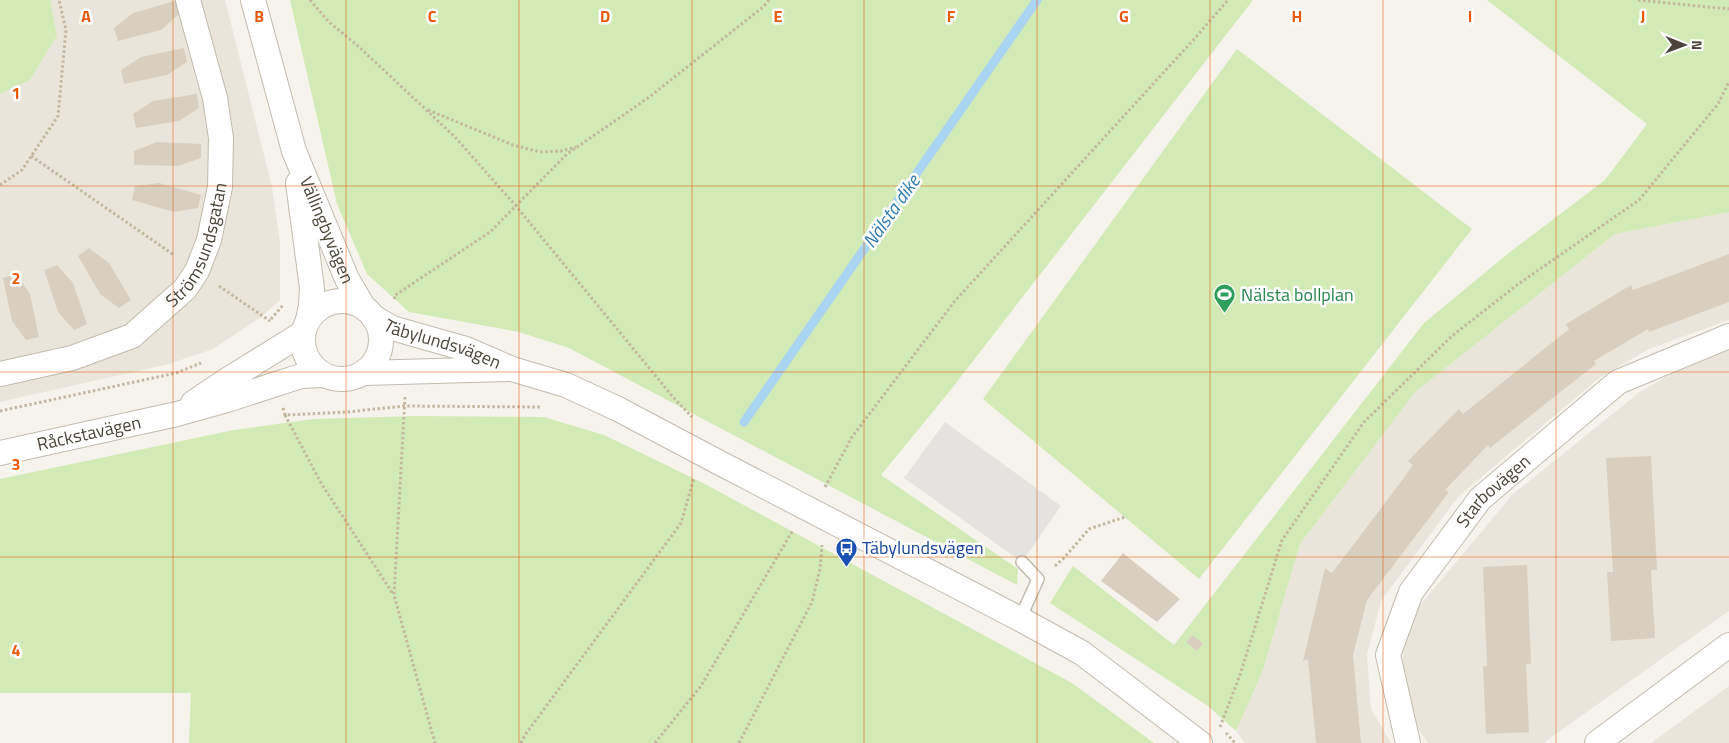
<svg xmlns="http://www.w3.org/2000/svg" width="1729" height="743" font-family="'Titillium Web',sans-serif">
<style>
.residential{fill:#eae5da}
.green{fill:#d2eab5}
.parking{fill:#e5e3e0}
.lines{fill:none;stroke-linecap:round;stroke-linejoin:round}
.stream{stroke:#a9d4f2;stroke-width:9}
.building{fill:#d8cfc1}
.lane-casing{stroke:#c2bbae;stroke-width:14}
.street-casing{stroke:#c2bbae;stroke-width:26}
.path{stroke:#c4b79f;stroke-width:3;stroke-dasharray:2.5 2.5;stroke-linecap:butt}
.lane{stroke:#fff;stroke-width:11}
.street{stroke:#fff;stroke-width:24}
.grid{fill:none;stroke:#e8590c;stroke-width:1;stroke-opacity:0.55}
.labels{text-anchor:middle;stroke-width:5;stroke-linejoin:round;paint-order:stroke}
.street-label{font-size:18px;fill:#4b4439;stroke:#fff}
.leisure-label{font-size:18px;fill:#27864d;stroke:#fff;text-anchor:start}
.transit-label{font-size:18px;fill:#164399;stroke:#fff;text-anchor:start}
.water-label{font-size:19px;font-style:italic;fill:#2e7ab2;stroke:#fff}
.grid-label{font-size:16px;text-anchor:middle;font-weight:bold;fill:#e8590c;stroke:#fff;stroke-width:5;stroke-linejoin:round;paint-order:stroke}
</style>
<rect width="100%" height="100%" fill="#f6f3ec"/>
<path class="residential" d="M50 0H225L272 187 280 243V300L261 317 213 349 169 364 0 402V94L30 80 57 36Z
M1729 212V320L1649 349 1599 378 1458 497 1381 601 1367 655 1371 709 1391 743H1245L1236 731 1263 670 1300 544 1415 392 1615 234Z
M1729 347V611L1543 743H1428L1415 724 1401 682 1404 637 1416 610 1513 494 1641 391 1710 352Z
M1729 686V743H1651Z"/>
<path class="green" d="M0 0H50L57 36 30 80 0 94Z
M290 0H1253L949 392 881 475 1018 569 1017 585 569 348 519 332 409 312 367 274 337 204Z
M1487 0H1729V212L1615 234 1415 392 1300 544 1263 670 1236 731 1208 706 1050 603 1073 566 1174 645 1424 323 1510 252 1605 180 1647 124Z
M1237 49 1472 229 1199 579 983 399Z
M416 416 544 417 604 435 703 483 1072 683 1154 743H189L191 693H0V479L234 430 313 419Z"/>
<path class="parking" d="M945 422 1061 506 1022 562 904 478Z"/>
<g class="lines">
<path class="stream" d="M744 422 1037 0"/>
</g>
<path class="building" d="M175 1 179 14 161 30 118 41 114 28 133 13Z
M184 48 187 62 167 75 124 84 121 70 141 57Z
M197 94 199 108 179 121 136 128 133 114 153 101Z
M157 142 201 144V158L178 166 134 165V151Z
M159 183 201 195 198 208 174 212 132 200 135 186Z
M89 248 109 263 131 300 119 308 100 294 78 256Z
M1729 254V302L1649 332 1648 329 1594 361 1596 364 1554 397 1490 448 1488 445 1445 490 1449 492 1367 600 1353 655 1361 743H1316L1308 659 1303 661 1325 568 1332 573 1397 487 1413 465 1408 461 1459 409 1463 414 1569 329 1566 324 1631 285 1633 290Z
M57 265 73 283 87 324 74 330 58 312 44 270Z
M16 274 30 294 39 337 26 340 12 321 3 278Z
M1651 456 1657 570H1651L1655 638 1611 641 1607 572H1613L1606 458Z
M1123 553 1180 599 1157 622 1101 581Z
M1527 565 1531 664H1526L1529 732 1486 734 1483 666H1487L1483 567Z
M1192 635 1203 643 1197 651 1186 642Z"/>
<g class="lines">
<defs>
<path id="lane" d="M1020 619 1038 579 1022 562"/>
<g id="street">
<path id="s1" d="M253 0 294 151 347 279 364 308"/>
<path d="M298 183 312 288 311 305 308 320"/>
<circle cx="342" cy="340" r="39"/>
<path id="s2" d="M373 317 392 328 466 349 512 369 566 385 618 409 718 462 1020 619 1082 653 1200 743"/>
<path d="M364 373 506 369"/>
<path id="s3" d="M0 374 72 358 132 336 185 289 197 271 209 240 220 187 221 138 215 98 188 0"/>
<path d="M193 403 224 382 303 333"/>
<path id="s4" d="M0 453 177 414 227 400 301 376 323 375"/>
<path id="s5" d="M1408 743 1388 655 1411 592 1480 499 1618 382 1729 336"/>
<path d="M1597 743 1729 645"/>
</g>
</defs>
<use href="#lane" class="lane-casing"/>
<use href="#street" class="street-casing"/>
<path class="path" d="M310 0 329 22 358 46 455 137 516 206 673 397 692 417
M1638 0 1729 9
M428 110 513 145 540 152 561 151 576 147
M31 156 174 255
M0 185 22 170 58 116 66 30 59 0
M219 286 270 321
M395 299 394 296 490 232 567 154 648 98 763 7 769 0
M271 319 283 305
M405 397 394 595 435 743
M283 408 285 415 347 412 404 406 541 407
M0 411 176 373 201 363
M285 415 321 483 393 594
M825 487 852 437 954 302 1196 37 1228 0
M1055 566 1064 558 1089 529 1125 517
M1220 727 1240 675 1282 540 1364 422 1452 336 1517 285 1639 200 1718 104 1729 82
M1226 733 1235 743
M521 743 525 735 681 523 694 478
M655 743 701 686 793 530
M739 743 812 602 820 569 822 545"/>
<use href="#lane" class="lane"/>
<use href="#street" class="street"/>
</g>
<path class="grid" d="M173 0V743M346 0V743M519 0V743M692 0V743M864 0V743M1037 0V743M1210 0V743M1383 0V743M1556 0V743M0 186H1729M0 372H1729M0 557H1729"/>
<defs>
<symbol id="stadium-pin" viewBox="-11 -11 22 30"><path d="M0 17L-7.5 6A9.5 9.5 0 1 1 7.5 6Z" fill="#2e9e5b" stroke="#fff"/><path d="M0-5a6.5 5 0 1 0 0 10a6.5 5 0 1 0 0-10ZM-3.5-1.8h7v3.6h-7Z" fill="#fff"/></symbol>
<symbol id="bus-pin" viewBox="-11 -11 22 30"><path d="M0 17L-7.5 6A9.5 9.5 0 1 1 7.5 6Z" fill="#1a4fb4" stroke="#fff"/><path d="M-5-6H5V4H4V6H2V4H-2V6H-4V4H-5ZM-3.5-4V0h7V-4ZM-3.5 1.2v1.5H-2V1.2ZM2 1.2v1.5H3.5V1.2Z" fill="#fff"/></symbol>
</defs>
<g fill-rule="evenodd">
<use href="#stadium-pin" x="1212" y="282" width="25" height="34"/>
<use href="#bus-pin" x="834" y="536" width="25" height="34"/>
</g>
<g class="labels">
<g class="street-label">
<text dy="6" stroke="none"><textPath href="#s1" startOffset="242">Vällingbyvägen</textPath></text>
<text dy="6" stroke="none"><textPath href="#s3" startOffset="254">Strömsundsgatan</textPath></text>
<text dy="6" stroke="none"><textPath href="#s2" startOffset="75">Täbylundsvägen</textPath></text>
<text dy="6" stroke="none"><textPath href="#s4" startOffset="91">Råckstavägen</textPath></text>
<text dy="6" stroke="none"><textPath href="#s5" startOffset="288">Starbovägen</textPath></text>
</g>
<g class="leisure-label">
<text x="1241" y="301">Nälsta bollplan</text>
</g>
<g class="transit-label">
<text x="862" y="554">Täbylundsvägen</text>
</g>
<g class="water-label">
<text transform="translate(891 211) rotate(-55)" y="7">Nälsta dike</text>
</g>
</g>
<g class="grid-label">
<text x="86" y="22">A</text>
<text x="259" y="22">B</text>
<text x="432" y="22">C</text>
<text x="605" y="22">D</text>
<text x="778" y="22">E</text>
<text x="951" y="22">F</text>
<text x="1124" y="22">G</text>
<text x="1297" y="22">H</text>
<text x="1470" y="22">I</text>
<text x="1643" y="22">J</text>
<text x="16" y="99">1</text>
<text x="16" y="284">2</text>
<text x="16" y="470">3</text>
<text x="16" y="656">4</text>
</g>
<g transform="translate(1684 45) rotate(91)" stroke="#ffffff" stroke-width="4" paint-order="stroke">
<path d="M0-4L9 19L0 12L-9 19Z" fill="#4b4439"/>
<text y="-8" font-size="14" font-weight="bold" text-anchor="middle" fill="#4b4439">N</text>
</g>
</svg>
